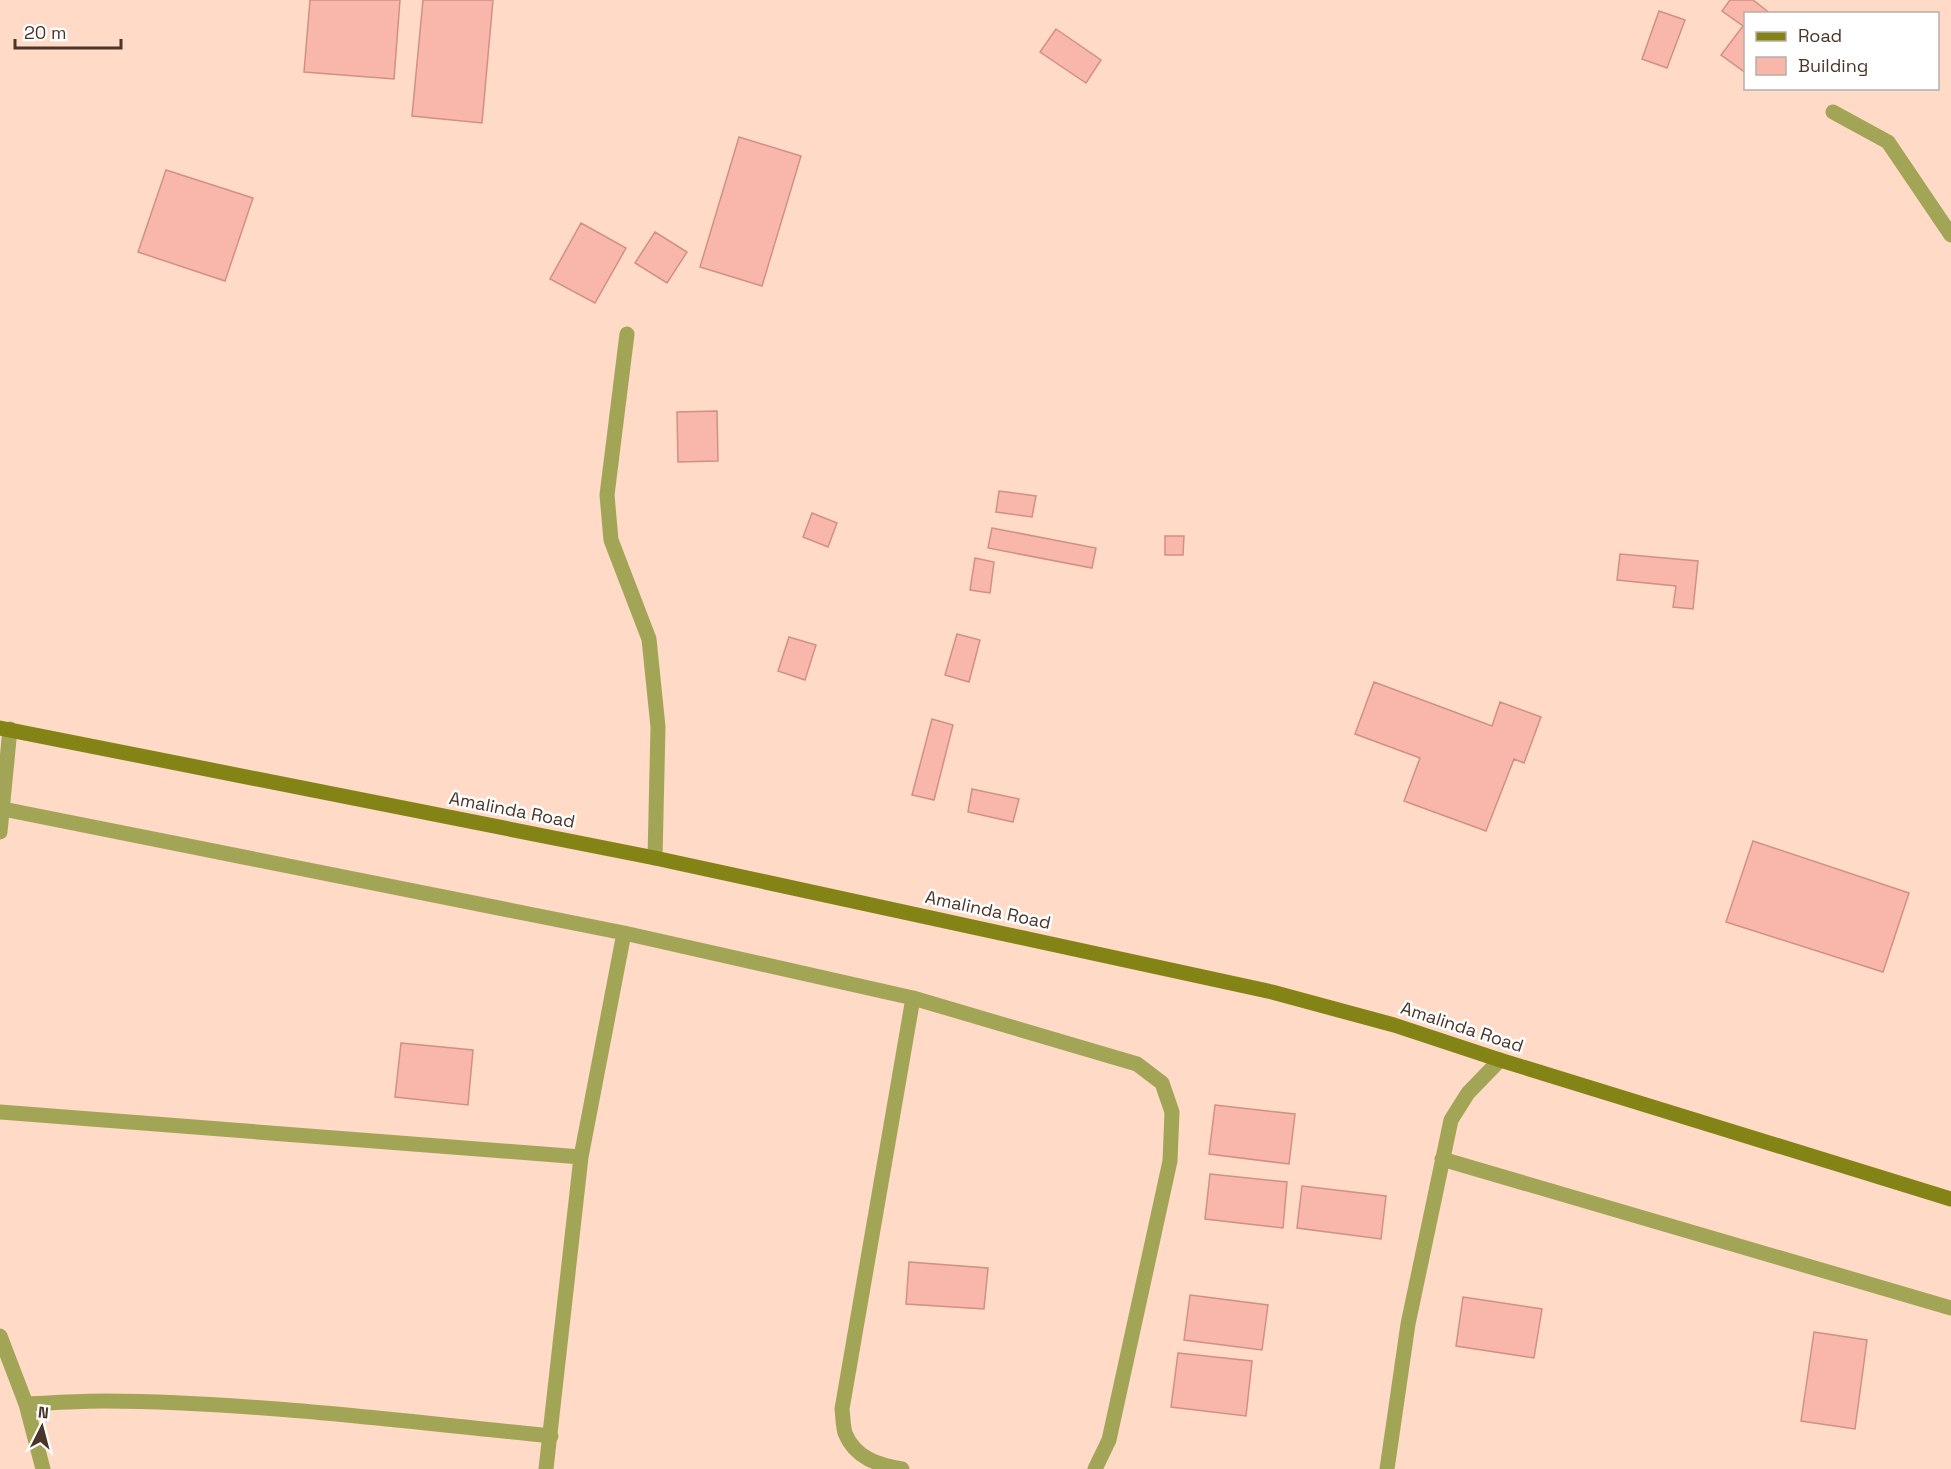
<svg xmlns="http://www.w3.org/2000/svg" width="1951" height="1469" font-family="'Space Grotesk',sans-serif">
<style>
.building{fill:#f9b7ab;stroke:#d09085;stroke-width:1.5}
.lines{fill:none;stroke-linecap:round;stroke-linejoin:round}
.lane{stroke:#a3a556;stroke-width:15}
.street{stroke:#a3a556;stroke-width:15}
.secondary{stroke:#838415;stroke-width:15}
.labels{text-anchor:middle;stroke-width:5;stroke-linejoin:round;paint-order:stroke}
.street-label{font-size:18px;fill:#4b3428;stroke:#fff}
</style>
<rect width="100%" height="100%" fill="#fedac7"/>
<path class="building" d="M310 0H400L394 79 304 72Z
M423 0H493L482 123 412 116Z
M1730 0H1753L1771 14H1746V73L1721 55 1743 26 1722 11Z
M1659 11 1685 20 1667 68 1642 59Z
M1056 29 1101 60 1086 83 1040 52Z
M739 137 801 156 762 286 700 267Z
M166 170 253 198 225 281 138 252Z
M581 223 626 248 595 303 550 279Z
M655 232 687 252 667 283 635 263Z
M717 411 718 461 678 462 677 412Z
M999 491 1036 496 1032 517 996 512Z
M812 513 837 523 828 547 803 537Z
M992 528 1096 548 1092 568 988 548Z
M1165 536H1184L1183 555H1165Z
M1620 554 1698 561 1693 609 1673 607 1676 586 1617 580Z
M975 558 994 562 990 593 970 590Z
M957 634 980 640 969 682 945 675Z
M789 637 816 645 805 680 778 671Z
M1374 682 1492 726 1500 702 1541 717 1524 763 1514 759 1486 831 1404 801 1420 758 1355 734Z
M932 719 953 725 934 800 912 795Z
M972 789 1019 799 1013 822 968 812Z
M1753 841 1909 893 1883 972 1726 922Z
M401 1043 473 1050 468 1105 395 1097Z
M1215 1105 1295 1114 1289 1164 1209 1154Z
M1210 1174 1287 1182 1283 1228 1205 1219Z
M1302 1186 1386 1196 1381 1239 1297 1228Z
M909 1262 988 1268 984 1309 906 1304Z
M1190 1295 1268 1305 1262 1350 1184 1340Z
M1463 1297 1542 1309 1534 1358 1456 1346Z
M1814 1332 1867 1340 1855 1429 1801 1421Z
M1178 1353 1252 1361 1246 1416 1171 1407Z"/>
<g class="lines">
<path class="lane" d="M627 334 607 495 611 540 649 639 658 727 655 858"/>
<path class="street" d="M1833 112 1888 142 1951 235
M3 809 624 933 913 998 1137 1064 1162 1083 1172 1112 1170 1161 1109 1440 1095 1469
M0 832 10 729
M0 1112 581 1157
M1442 1159 1951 1308
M0 1336 26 1404 43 1469
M26 1404C52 1403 78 1401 104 1401 253 1402 402 1421 551 1436
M546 1469 581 1157 624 933
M902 1469C878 1465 855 1458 845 1433 843 1426 843 1417 842 1409L913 998
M1387 1469 1408 1324 1451 1120 1468 1093 1500 1060"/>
<path class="secondary" d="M0 728 655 858 1272 992 1394 1025 1500 1060 1951 1199"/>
</g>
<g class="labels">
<g class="street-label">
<text transform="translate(512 810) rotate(11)" y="6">Amalinda Road</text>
<text transform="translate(988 910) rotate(12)" y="6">Amalinda Road</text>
<text transform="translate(1462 1027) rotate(18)" y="6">Amalinda Road</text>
</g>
</g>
<rect x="1744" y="12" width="195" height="78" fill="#ffffff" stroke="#b7aea9" stroke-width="1.5"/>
<rect x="1756" y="32" width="30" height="9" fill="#838415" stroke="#b7aea9" stroke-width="1.5"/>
<text x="1798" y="42" font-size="18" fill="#4b3428">Road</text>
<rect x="1756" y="57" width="30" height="18" fill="#f9b7ab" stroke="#b7aea9" stroke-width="1.5"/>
<text x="1798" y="72" font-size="18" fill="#4b3428">Building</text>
<g transform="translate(42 1427) rotate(6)" stroke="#ffffff" stroke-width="4.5" paint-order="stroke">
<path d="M0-4.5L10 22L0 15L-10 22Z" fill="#4b3428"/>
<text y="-9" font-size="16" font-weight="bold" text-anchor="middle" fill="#4b3428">N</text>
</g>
<path d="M15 39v9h106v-9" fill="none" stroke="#4b3428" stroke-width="3"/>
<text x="24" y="39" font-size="18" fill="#4b3428" stroke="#ffffff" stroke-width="4.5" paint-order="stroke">20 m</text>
</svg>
